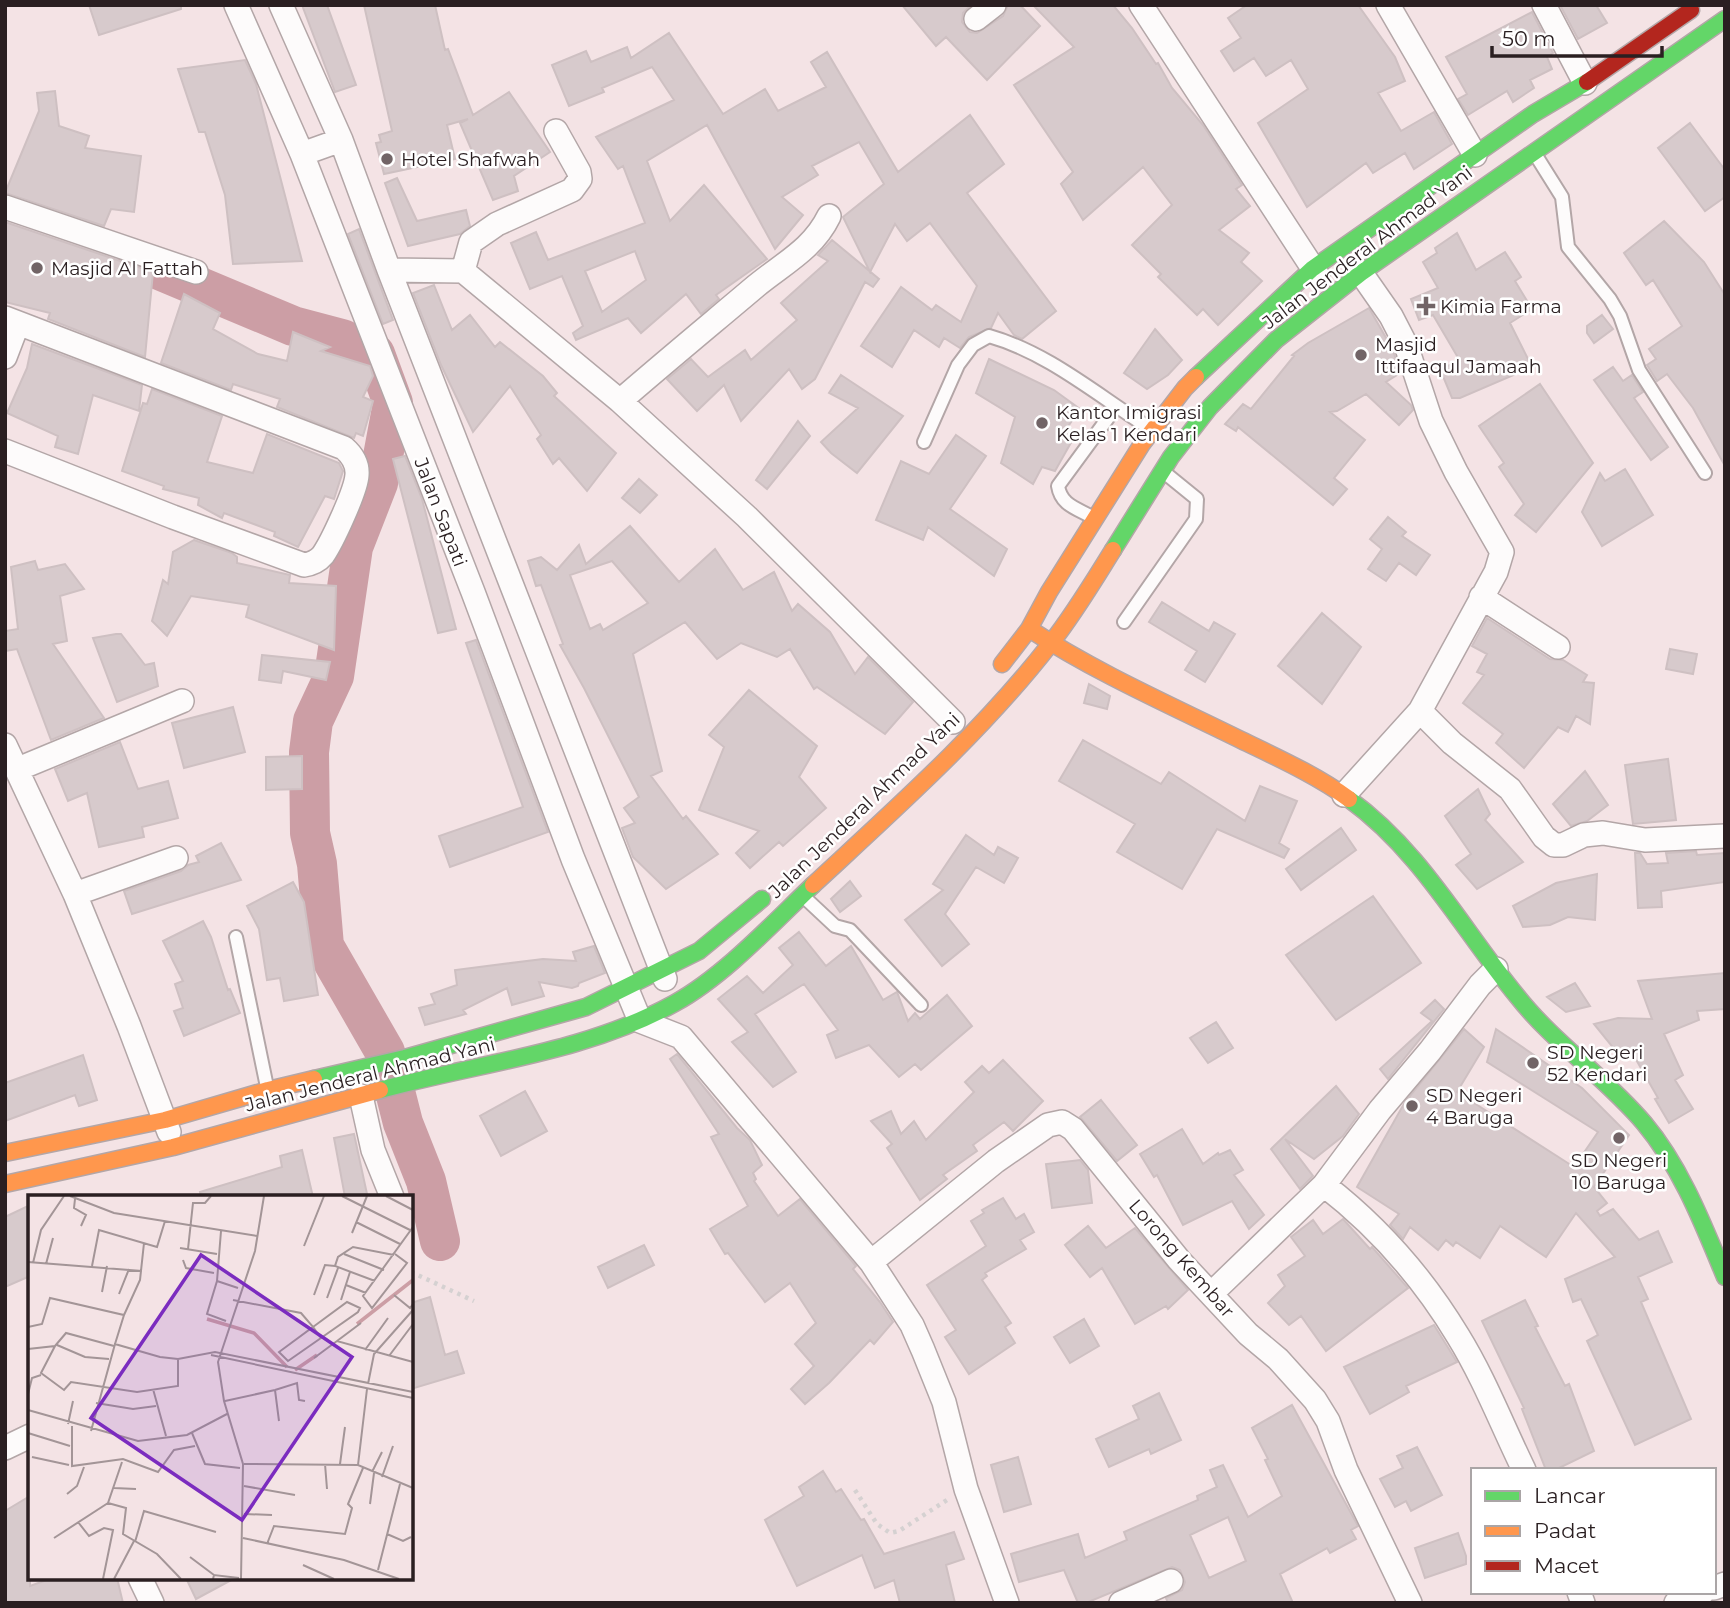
<svg xmlns="http://www.w3.org/2000/svg" width="1730" height="1608" font-family="Montserrat,sans-serif">
<style>
.lines{fill:none;stroke-linecap:round;stroke-linejoin:round}
.river{stroke:#cc9ea5;stroke-width:40}
.building{fill:#d7cacc;stroke:#cec0c2;stroke-width:2;fill-rule:evenodd}
.lane-casing{stroke:#b3a6a7;stroke-width:16}
.street-casing{stroke:#b3a6a7;stroke-width:26}
.fast-casing{stroke:#b3a6a7;stroke-width:19}
.slow-casing{stroke:#b3a6a7;stroke-width:19}
.jam-casing{stroke:#b3a6a7;stroke-width:19}
.path{stroke:#d5d1d1;stroke-width:4.5;stroke-dasharray:3.5 5;stroke-linecap:butt}
.lane{stroke:#fdfbfb;stroke-width:12}
.street{stroke:#fdfbfb;stroke-width:23}
.fast{stroke:#63d668;stroke-width:16}
.slow{stroke:#ff974d;stroke-width:16}
.jam{stroke:#b3261e;stroke-width:16}
.poi-dot{fill:#716466;stroke:#fff;stroke-width:2.5}
.labels{text-anchor:middle;stroke-width:5;stroke-linejoin:round;paint-order:stroke}
.poi-label{font-size:19px;fill:#2a1f21;stroke:#fff;text-anchor:start}
.street-label{font-size:19px;fill:#2a1f21;stroke:#fff}
.inset-river{fill:none;stroke:#cc9ea5;stroke-width:3.5}
.inset-road{fill:none;stroke:#a39597;stroke-width:2}
.view{fill:#7b2cbf;fill-opacity:0.15;stroke:#7b2cbf;stroke-width:3.5}
.inset-edge{fill:none;stroke:#2a1f21;stroke-width:3.5}
</style>
<rect width="100%" height="100%" fill="#f4e3e5"/>
<g class="lines">
<path class="river" d="M138 261 293 326 342 339 375 354 393 403 378 483 353 547 334 676 313 721 309 752 310 833 317 864 324 946 385 1052 403 1123 426 1181 440 1241"/>
</g>
<path class="building" d="M89 5H181V9L99 35Z
M302 5H327L356 85 335 92Z
M364 5H435L445 50 448 49 473 115 509 92 550 152 514 176 518 191 493 200 460 123 468 119 447 125 455 159 384 174 376 143 381 142 379 135 392 131Z
M902 5H971L963 13 962 22 970 32 977 33 1003 16 1008 5H1020L1040 26 987 80 946 37 936 46Z
M1033 5H1113L1132 28 1156 64 1158 63 1172 88 1203 125 1242 185 1236 189 1250 206 1219 230 1249 253 1241 262 1262 281 1218 325 1203 309 1197 315 1158 277 1161 274 1132 245 1172 205 1143 167 1083 220 1061 184 1073 172 1014 85 1074 47Z
M1247 5H1358L1395 57 1405 81 1378 93 1401 131 1434 112 1452 144 1414 169 1405 153 1373 173 1366 163 1307 207 1258 123 1308 89 1291 60 1266 76 1254 58 1234 71 1221 51 1241 38 1228 18Z
M1560 5H1596L1607 23 1578 39Z
M1532 12 1553 53 1547 57 1552 69 1530 80 1534 88 1513 102 1507 91 1468 115 1458 99 1467 94 1446 57Z
M669 33 723 114 765 89 778 111 826 87 811 62 827 52 898 172 970 115 1004 164 967 193 1056 311 1022 339 1014 335 998 313 991 328 969 337 960 348 944 338 939 347 914 330 892 367 861 346 901 287 932 310 936 305 961 322 977 286 930 223 907 241 895 224 870 272 843 217 884 184 859 142 812 166 818 175 782 197 803 215 775 249 707 125 647 161 670 221 704 185 767 259 716 295 719 299 701 314 686 294 641 333 628 318 576 340 573 333 583 326 562 276 530 289 511 243 536 232 548 260 645 223 623 166 618 169 596 137 674 100 652 67 602 88 604 92 569 106 552 65 586 51 591 62 627 47 631 58ZM635 251 646 280 602 312 585 271Z
M245 60 256 84 302 261 233 264 225 195 205 132H199L178 69Z
M55 91 59 126 89 136 85 148 141 156 134 212 111 209 104 226 5 193 39 111 37 93Z
M1690 123 1725 170V197L1705 211 1658 148Z
M397 178 417 221 466 210 470 226 460 234 408 246 385 183Z
M1664 221 1704 262 1725 295V466L1693 408 1667 374 1657 381 1647 365 1656 359 1649 349 1682 326 1653 280 1646 285 1624 253Z
M5 222 153 272 145 357 48 319 50 313 5 302Z
M359 229 393 320 383 324 348 234Z
M1457 233 1476 270 1505 252 1521 277 1515 281 1532 309 1510 323 1532 367 1460 398H1452L1440 369 1460 361 1433 315 1419 320 1411 299 1438 288 1423 262 1437 253 1435 248Z
M832 240 879 279 873 287 865 282 815 379 802 389 789 369 741 421 724 385 697 411 667 379 691 359 708 377 745 350 751 360 797 320 781 303 828 261 818 255Z
M434 285 452 330 470 315 495 347 500 342 543 376 557 393 554 396 616 453 587 491 559 458 553 464 537 439 541 435 510 386 473 432 441 365 413 293Z
M184 294 220 313 213 329 258 354 287 361 293 332 330 347 321 351 370 366 373 376 363 397 373 401 363 436 356 433 354 438 277 407 280 399 233 384 231 390 161 363Z
M1369 308 1393 350 1400 373 1386 382 1411 405 1413 410 1399 425 1366 394 1337 411 1330 412 1365 440 1334 478 1347 489 1333 505 1238 427 1236 431 1225 424 1243 404 1251 409 1294 356 1292 355 1308 343Z
M1602 315 1613 329 1594 343 1587 333V326Z
M1155 329 1182 360 1168 375 1147 389 1124 373Z
M32 344 142 385 139 411 93 395 78 454 55 447 58 436 7 413 27 368Z
M989 359 1054 390 1080 409 1067 428 1077 432 1055 471 1042 467 1033 484 1001 463 1015 417 976 393Z
M1613 367 1623 381 1632 375 1643 392 1634 398 1668 447 1651 460 1594 380Z
M841 375 903 416 857 473 831 453 821 442 858 408 829 393Z
M1540 384 1593 463 1536 532 1515 515 1524 504 1499 467 1504 463 1479 426Z
M152 389 222 416 207 462 253 473 267 434 339 463 343 471 334 499 325 496 298 547 274 536 275 532 224 513 222 518 198 505 199 498 163 489 164 486 122 471 143 403 147 404Z
M798 421 810 436 767 489 756 480Z
M956 435 986 456 950 509 1007 549 994 576 928 527 923 540 876 520 901 461 929 474Z
M405 456 422 499 456 629 438 633 393 459Z
M1625 469 1653 515 1602 546 1582 512 1600 473 1605 481Z
M639 479 657 495 640 513 622 498Z
M1388 517 1406 532 1402 536 1430 555 1416 575 1399 563 1386 581 1368 569 1382 549 1370 539Z
M630 526 679 582 715 549 743 590 774 572 792 611 798 604 830 632 855 674 868 657 913 702 885 734 817 687 814 689 790 649 777 657 741 643 717 659 685 622 633 654 662 771 651 776 683 819 686 816 718 854 666 889 633 857 622 828 635 823 624 808 639 797 584 688 560 645 563 644 541 585 536 586 528 561 541 557 557 570 579 545 586 564ZM612 561 648 603 603 630 600 624 590 629 570 575Z
M194 540 232 553 237 557V563L290 575 289 583 336 586 334 650 246 617 249 605 191 596 167 636 152 621 163 580 168 584 173 552Z
M35 561 38 570 65 564 84 589 60 596 67 641 53 644 104 718 51 740 17 649 5 651V631L18 629 11 567Z
M1162 602 1209 631 1214 622 1235 634 1205 682 1185 670 1197 651 1149 622Z
M1322 613 1361 647 1322 704 1278 666Z
M1487 618 1550 659 1563 660 1587 675 1583 682 1594 683 1590 724 1576 716 1568 732 1558 727 1524 768 1496 743 1503 734 1463 703 1484 675 1477 672 1487 654 1472 646Z
M116 634H121L145 665 154 663 158 686 117 702 93 638Z
M476 640 548 832 450 867 439 836 523 807 466 643Z
M1670 649 1697 654 1693 674 1666 669Z
M262 655 330 662 326 680 283 671 281 683 259 680Z
M1089 684 1110 696 1107 709 1084 703Z
M749 690 817 746 799 777 826 808 783 846 779 842 750 868 736 853 759 831 699 810 724 747 709 735Z
M233 707 245 752 184 768 172 723Z
M1083 740 1161 784 1169 772 1245 821 1260 786 1297 801 1279 843 1289 849 1284 858 1217 829 1182 889 1117 852 1135 824 1059 781Z
M120 742 138 789 168 781 178 818 142 827 144 837 99 847 87 793 68 801 55 769Z
M302 756V789L266 790V757Z
M1668 759 1676 820 1633 824 1625 765Z
M1585 771 1608 805 1587 821 1571 826 1553 804Z
M1478 789 1490 814 1485 820 1523 862 1477 889 1456 865 1471 854 1445 816Z
M1341 828 1356 850 1301 890 1286 869Z
M966 835 994 855 998 847 1018 858 1004 883 976 867 945 914 969 944 942 966 905 920 943 890 933 884Z
M221 843 241 880 132 914 124 891 181 871 188 865 199 862 196 856Z
M1696 851 1697 855 1725 853V882L1661 891 1662 907 1638 908 1635 853H1640L1647 864 1668 863 1666 853Z
M1597 874 1595 920 1568 917 1550 925 1523 927 1513 906 1556 883Z
M850 881 861 896 840 912 831 899Z
M293 882 304 902 318 995 284 1001 280 978 267 980 259 929 247 906Z
M1373 896 1421 963 1336 1020 1286 955Z
M203 921 211 937 228 990 230 989 240 1013 184 1036 174 1011 183 1008 175 984 183 981 163 941Z
M799 932 826 966 851 946 883 1000 897 992 908 1021 915 1013 920 1019 947 995 972 1026 921 1070 915 1064 899 1077 869 1045 836 1058 827 1035 838 1030 804 984 755 1014 796 1072 773 1087 732 1042 748 1032 718 999 747 976 763 993 793 965 779 948Z
M594 946 605 973 579 983 578 986 572 988 539 982 544 996 512 1005 507 988 463 1010 466 1014 425 1025 419 1008 435 1004 431 994 457 985 455 970 543 959 576 961 573 952Z
M1725 973V1009L1697 1011 1699 1020 1664 1034 1683 1075 1675 1080 1693 1109 1669 1123 1655 1099 1658 1098 1630 1049 1619 1055 1594 1024 1618 1018 1652 1019 1638 981Z
M1575 983 1590 1006 1566 1012 1547 997Z
M1435 1000 1444 1009 1388 1079 1380 1069 1432 1021 1421 1013Z
M1216 1022 1233 1048 1208 1063 1190 1038Z
M1464 1029 1484 1047 1457 1092 1574 1167 1598 1132 1487 1062 1496 1029 1582 1088 1629 1135 1594 1187 1607 1203 1597 1211 1600 1216 1613 1209 1639 1240 1658 1231 1672 1262 1638 1277 1648 1299 1641 1302 1691 1419 1635 1445 1587 1341 1598 1335 1581 1299 1573 1302 1565 1279 1615 1257 1576 1213 1546 1257 1500 1226 1480 1258 1456 1242 1453 1246 1446 1240 1438 1250 1410 1227 1403 1239 1390 1225 1399 1214 1357 1187 1405 1102Z
M677 1054 737 1128 750 1140 762 1165 753 1173 756 1179 754 1181 778 1216 800 1199 856 1266 853 1269 880 1302 893 1322 874 1344 870 1340 829 1383 805 1404 791 1389 814 1366 795 1344 816 1323 790 1283 765 1302 728 1253 725 1254 710 1229 748 1206 711 1137 719 1134 670 1059Z
M83 1055 97 1100 79 1106 75 1095 5 1121V1083Z
M1003 1060 1043 1101 1013 1131 1004 1122 973 1145 977 1151 943 1175 947 1179 920 1200 887 1148 892 1144 871 1121 891 1111 901 1134 914 1121 926 1140 974 1092 965 1082 982 1066 989 1073Z
M1336 1086 1359 1114 1343 1136 1314 1159 1285 1139 1313 1176 1300 1189 1271 1149Z
M525 1091 547 1131 501 1156 480 1116Z
M1101 1100 1137 1145 1117 1161 1080 1117Z
M1182 1129 1203 1164 1218 1153 1219 1155 1230 1150 1243 1170 1234 1175 1264 1215 1249 1229 1232 1201 1183 1225 1157 1175 1154 1177 1140 1154Z
M354 1134 367 1194 345 1197 334 1138Z
M302 1150 313 1197H201L200 1192 282 1167 280 1156Z
M1080 1160 1088 1170 1092 1203 1052 1208 1046 1164Z
M1003 1198 1016 1219 1024 1214 1034 1232 1020 1240 1026 1249 985 1273 987 1276 982 1280 1011 1323 1005 1327 1015 1343 969 1374 945 1337 956 1330 927 1285 986 1246 971 1221 984 1213 982 1210Z
M30 1205V1276L5 1287V1217Z
M1343 1219 1370 1249 1372 1247 1408 1288 1326 1351 1301 1316 1289 1325 1268 1303 1285 1286 1278 1275 1305 1256 1291 1237 1313 1220 1323 1234Z
M1088 1226 1106 1248 1135 1228 1188 1290 1168 1309 1166 1306 1135 1324 1102 1268 1090 1277 1065 1245Z
M644 1245 654 1265 608 1288 598 1267Z
M430 1297 445 1355 457 1351 464 1373 411 1389V1303Z
M1525 1300 1538 1326 1535 1327 1565 1386 1569 1384 1594 1451 1555 1470H1546L1522 1409 1524 1408 1482 1321Z
M1084 1319 1099 1346 1070 1363 1054 1337Z
M1434 1325 1457 1362 1406 1386 1409 1392 1370 1414 1344 1367Z
M1159 1393 1181 1440 1151 1454 1149 1449 1109 1467 1096 1439 1139 1419 1133 1406Z
M1292 1405 1358 1526 1351 1530 1356 1539 1330 1553 1327 1548 1280 1574 1293 1603H1168L1166 1598 1182 1590 1185 1582 1180 1570 1172 1567 1086 1603H1078L1064 1570 1019 1582 1011 1554 1078 1534 1085 1558 1127 1540 1124 1532 1198 1500 1197 1496 1217 1487 1210 1470 1223 1465 1248 1517 1282 1496 1265 1460 1268 1459 1252 1428ZM1228 1517 1246 1561 1209 1578 1190 1535Z
M1417 1447 1442 1495 1411 1511 1406 1501 1395 1507 1380 1479 1403 1468 1397 1456Z
M1018 1457 1031 1504 1004 1512 991 1465Z
M823 1471 836 1492 841 1489 861 1520 864 1519 884 1554 954 1532 964 1559 946 1565 955 1603H900L894 1580 875 1588 862 1555 797 1586 765 1520 804 1496 799 1487Z
M30 1496V1586L52 1578H117L123 1603H5V1511Z
M1458 1533 1466 1556V1564L1425 1578 1415 1548Z
M186 1578H235L196 1599Z"/>
<g class="lines">
<defs>
<path id="lane" d="M1535 154 1562 197 1568 247 1610 299 1620 316 1639 370 1705 473
M924 442 958 365 973 345 989 336C1049 353 1098 396 1151 429
M1092 517C1076 508 1061 505 1058 486L1116 407
M1124 622 1196 519 1197 499 1165 473
M804 897 835 926 850 930 921 1005
M236 937 267 1087"/>
<path id="street" d="M236 5 302 154 473 592 573 859 640 1021 681 1037 871 1262 912 1325 923 1350 944 1402 966 1489 1007 1603
M281 5 341 140 389 270 665 979
M1141 5 1318 276
M1388 5 1475 155
M1544 5 1585 83
M976 19 994 5
M556 131 579 172 580 179 572 190 497 224 471 242 463 271 620 401
M302 154 341 140
M5 207 196 272
M829 216C813 249 784 263 756 286 711 324 665 362 620 401L747 517 953 722
M389 270 463 271
M5 318 344 448C352 455 358 463 357 475 356 491 332 542 323 555 318 561 311 564 304 565L173 517 5 451
M5 357 18 323
M1481 597 1558 647
M1420 711 1452 743 1510 789 1544 837 1554 845H1563L1584 835 1603 833 1645 840 1725 836
M5 745 75 894 129 1026 169 1132
M18 769 182 701
M1344 795 1420 711 1496 572 1502 552 1456 472 1431 421 1406 345 1391 316 1361 273
M75 894 176 858
M361 1096 373 1150 392 1197
M1324 1185C1377 1226 1423 1278 1458 1336 1484 1378 1502 1425 1524 1470
M871 1262 996 1161 1048 1125 1062 1122 1073 1129 1179 1260 1248 1334 1278 1359 1315 1400 1328 1421 1346 1470 1410 1603
M1211 1294 1324 1185 1380 1110 1430 1051 1480 985 1496 969
M5 1448 30 1436
M140 1578 152 1603
M1714 1588 1725 1584
M1579 1592 1583 1603
M1121 1603 1171 1581
M1676 1603 1703 1592"/>
<path id="fast" d="M1196 377 1312 269 1533 114 1587 82
M1113 550 1171 457 1210 407 1276 340 1361 273 1725 19
M1349 799C1421 851 1462 929 1517 996 1554 1043 1605 1077 1644 1123 1681 1167 1703 1224 1725 1277
M314 1079 405 1058 586 1007 699 951 762 899
M380 1090C478 1063 585 1053 675 1003 724 976 772 924 813 885"/>
<path id="slow" d="M1031 630C1095 672 1172 706 1241 740 1278 758 1316 775 1349 799
M1002 664 1029 629 1049 592 1142 444 1185 388 1196 377
M813 885C895 809 982 732 1051 643 1074 614 1093 582 1113 550
M5 1153 165 1120 268 1090 314 1079
M5 1184 173 1147 380 1090"/>
<path id="jam" d="M1587 82 1691 10"/>
</defs>
<use href="#lane" class="lane-casing"/>
<use href="#street" class="street-casing"/>
<use href="#fast" class="fast-casing"/>
<use href="#slow" class="slow-casing"/>
<use href="#jam" class="jam-casing"/>
<path class="path" d="M411 1272 474 1301
M855 1490 877 1524 890 1533 899 1531 947 1500"/>
<use href="#lane" class="lane"/>
<use href="#street" class="street"/>
<use href="#fast" class="fast"/>
<use href="#slow" class="slow"/>
<use href="#jam" class="jam"/>
</g>
<g class="poi-dot">
<circle cx="387" cy="159" r="7"/>
<circle cx="37" cy="268" r="7"/>
<path d="M1422.5 295.5h7v7h7v7h-7v7h-7v-7h-7v-7h7z"/>
<circle cx="1361" cy="355" r="7"/>
<circle cx="1042" cy="423" r="7"/>
<circle cx="1533" cy="1063" r="7"/>
<circle cx="1412" cy="1106" r="7"/>
<circle cx="1619" cy="1138" r="7"/>
</g>
<g class="labels">
<g class="poi-label">
<text x="401" y="166">Hotel Shafwah</text>
<text x="51" y="275">Masjid Al Fattah</text>
<text x="1440" y="313">Kimia Farma</text>
<text x="1375" y="351">Masjid<tspan x="1375" dy="22">Ittifaaqul Jamaah</tspan></text>
<text x="1056" y="419">Kantor Imigrasi<tspan x="1056" dy="22">Kelas 1 Kendari</tspan></text>
<text x="1547" y="1059">SD Negeri<tspan x="1547" dy="22">52 Kendari</tspan></text>
<text x="1426" y="1102">SD Negeri<tspan x="1426" dy="22">4 Baruga</tspan></text>
<text x="1619" y="1167" text-anchor="middle">SD Negeri<tspan x="1619" dy="22">10 Baruga</tspan></text>
</g>
<g class="street-label">
<text transform="translate(1367 247) rotate(-37)" y="7">Jalan Jenderal Ahmad Yani</text>
<text transform="translate(441 512) rotate(69)" y="7">Jalan Sapati</text>
<text transform="translate(864 805) rotate(-44)" y="7">Jalan Jenderal Ahmad Yani</text>
<text transform="translate(370 1074) rotate(-14)" y="7">Jalan Jenderal Ahmad Yani</text>
<text transform="translate(1182 1258) rotate(49)" y="7">Lorong Kembar</text>
</g>
</g>
<g transform="translate(28 1195)">
<rect width="385" height="385" fill="#f4e3e5"/>
<path class="inset-river" d="M179 124 226 138 259 172M329 129 385 85M267 175 289 160"/>
<path class="inset-road" d="M42 1 86 18 229 41M314 1 382 35M358 1 385 15M47 4 46 13 58 20 53 31M328 27 372 49M324 38 339 1M276 51 296 1M152 53 189 59M160 54 165 8H177L183 1M316 59 356 75M367 59 379 68 344 113 335 101 385 32M155 65 158 73 186 78M0 67 114 76M5 68 13 35 36 1M18 69 25 43M64 71 71 35 129 52 137 26M189 86 179 119 198 126M189 86 193 36M189 86 210 93M347 86 307 71 310 62 325 52 366 60M318 90 338 98M74 97 79 71M91 99 101 74M286 100 297 70 307 71M366 100 382 113 385 109M299 103 310 73M205 105 273 118 285 132 319 107 332 113 330 117 293 143 260 166 251 157 285 132 293 143M313 105 322 77M96 120 87 149 132 162 150 164 187 157 385 197M0 132 14 129 22 103 96 120 112 85 116 48M309 146 333 128M29 150 57 162 81 164M27 151 13 178 36 195 43 187 109 197 150 191V164M0 154 27 151 38 138 86 151M337 155 360 123M183 160 385 203M361 161 385 129M286 163 309 146 385 167M340 189 346 159 385 115M125 194 138 241M247 195 269 188 271 205 277 206M0 199 4 183 13 180M197 206 247 195 251 226M68 208 105 214 128 211M0 215 110 246 159 240 199 219M40 229 45 206M44 231V271L95 264 130 277 146 255 167 251M63 236 87 149M0 238 42 251M164 238 177 269 212 273M4 262 41 270M94 267 80 308 98 313 95 339 129 359 153 384M216 269 330 270 385 293M297 269 299 294M312 269 317 232M330 270 339 194M344 277 354 257M354 282 365 251M216 291 267 300M86 293 108 294M39 299 49 291 56 272M342 309 346 278M216 319 244 320M50 327 61 341 76 333 85 335 75 384M359 339 375 346 383 342M26 343 80 308M215 343 316 365 371 384M107 347 116 316 188 337M239 349 246 331 317 339 324 313 320 309 335 273M162 362 186 380M275 370 306 384M350 375 372 289M86 384 106 346M185 384 186 380 211 383M213 384 215 269 196 206 190 167 227 56 236 1"/>
<path class="view" d="M173 60 324 162 214 325 63 223Z"/>
<rect width="385" height="385" class="inset-edge"/>
</g>
<rect width="1730" height="1608" fill="none" stroke="#2a1f21" stroke-width="14"/>
<rect x="1471" y="1468" width="245" height="126" fill="#ffffff" stroke="#aaa5a6" stroke-width="2"/>
<rect x="1485" y="1491" width="35" height="10" fill="#63d668" stroke="#aaa5a6" stroke-width="2"/>
<text x="1534" y="1503" font-size="21" fill="#2a1f21">Lancar</text>
<rect x="1485" y="1526" width="35" height="10" fill="#ff974d" stroke="#aaa5a6" stroke-width="2"/>
<text x="1534" y="1538" font-size="21" fill="#2a1f21">Padat</text>
<rect x="1485" y="1561" width="35" height="10" fill="#b3261e" stroke="#aaa5a6" stroke-width="2"/>
<text x="1534" y="1573" font-size="21" fill="#2a1f21">Macet</text>
<path d="M1492 46v10h170v-10" fill="none" stroke="#2a1f21" stroke-width="3.5"/>
<text x="1502" y="46" font-size="21" fill="#2a1f21" stroke="#ffffff" stroke-width="5" paint-order="stroke">50 m</text>
</svg>
